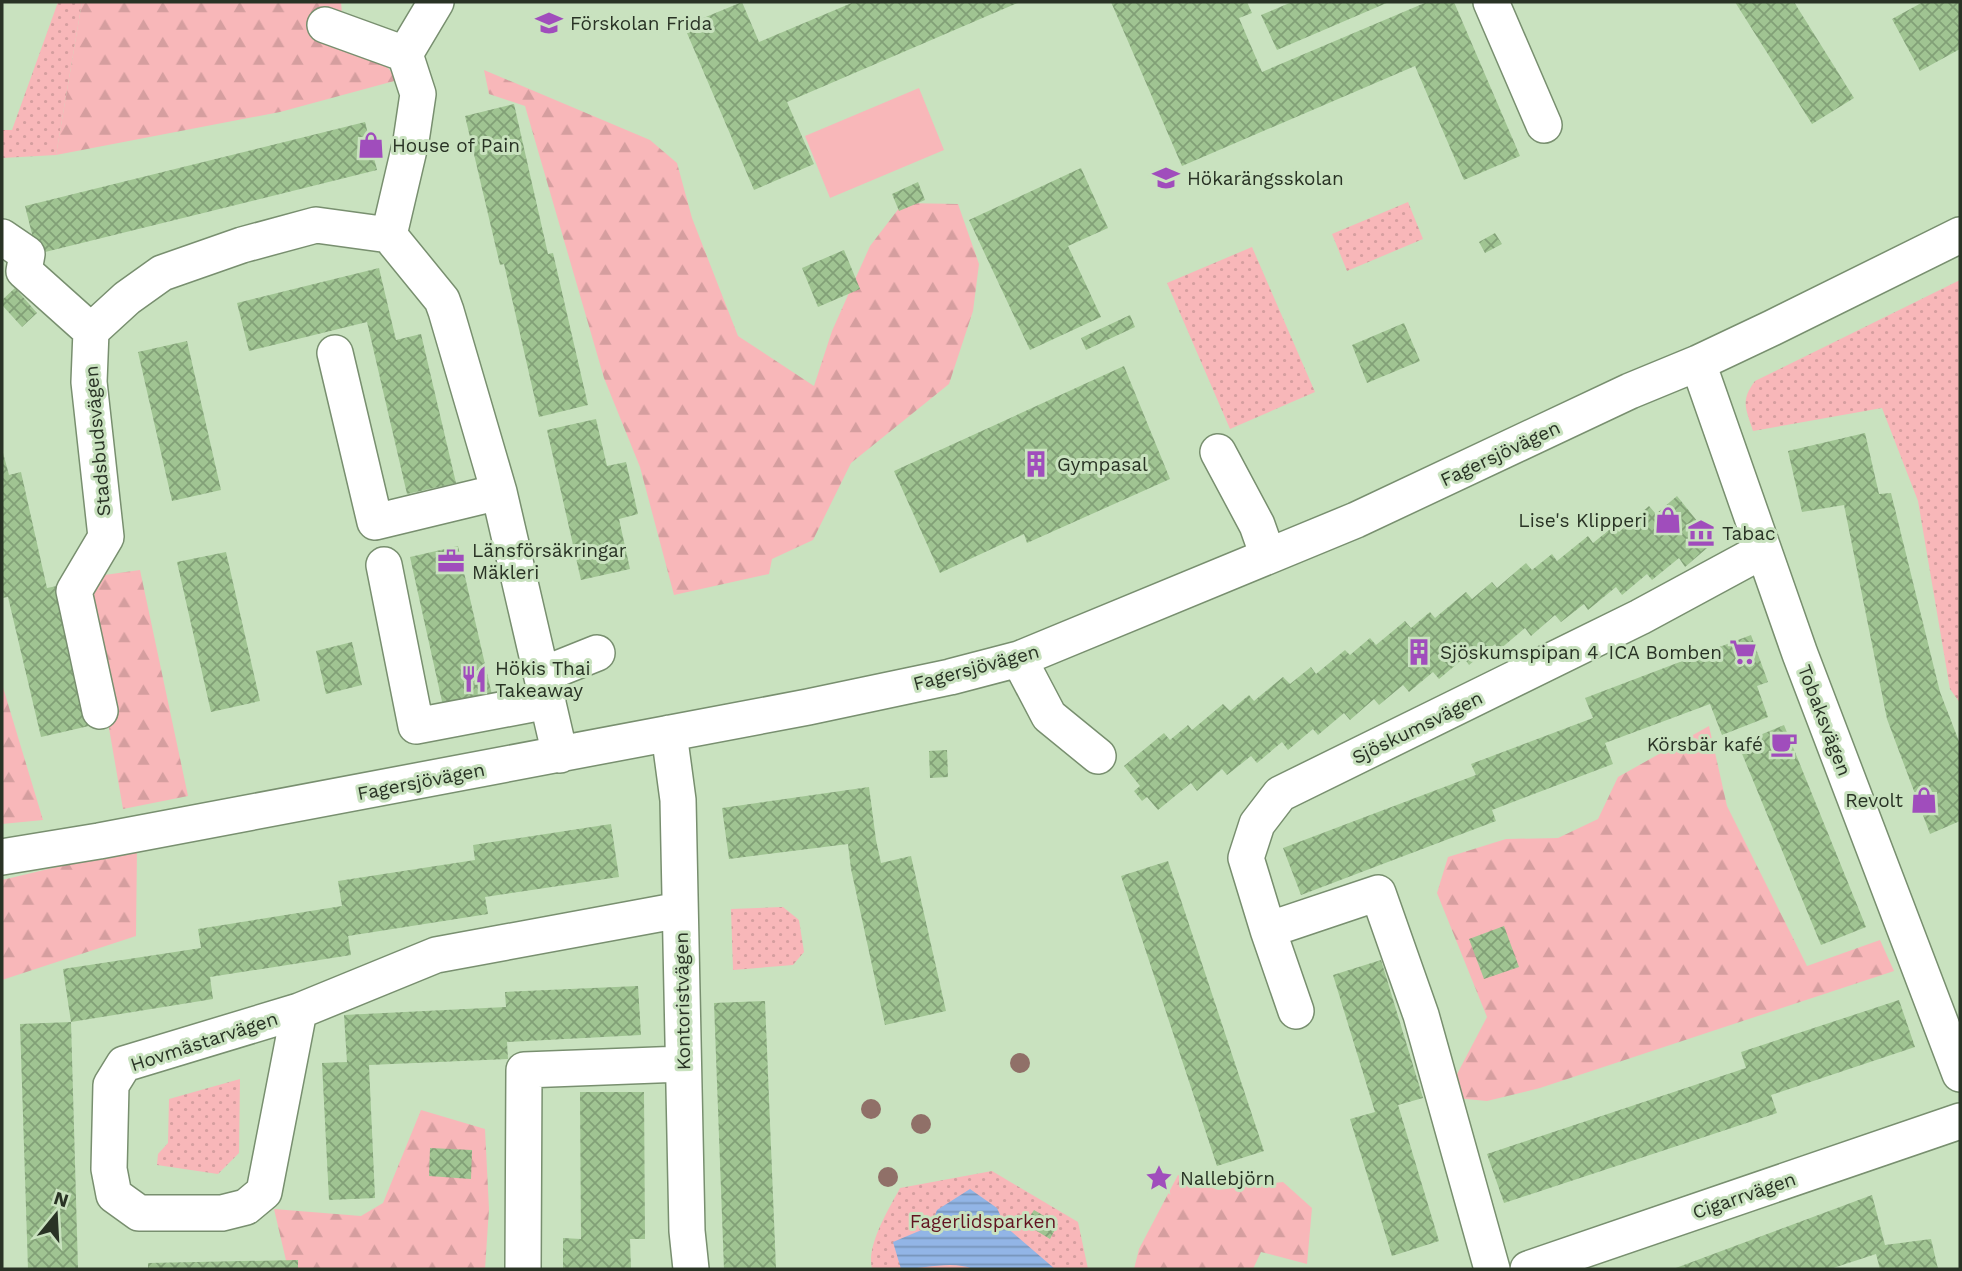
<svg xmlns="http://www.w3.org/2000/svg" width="1962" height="1271" font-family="'Work Sans',sans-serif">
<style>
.green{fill:url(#green-dots)}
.forest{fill:url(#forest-firs)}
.pitch{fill:#f8b7b9}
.water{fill:url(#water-rules)}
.building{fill:url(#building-cross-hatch)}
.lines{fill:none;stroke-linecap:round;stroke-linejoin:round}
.minor-casing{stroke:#788f6f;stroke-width:38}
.minor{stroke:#fff;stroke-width:35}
.tree{fill:#907068}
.labels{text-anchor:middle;stroke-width:6;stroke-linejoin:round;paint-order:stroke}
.poi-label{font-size:19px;fill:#293325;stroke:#c9e2bf;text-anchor:start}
.street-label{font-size:19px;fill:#293325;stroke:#c9e2bf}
.park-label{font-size:19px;fill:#621320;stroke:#c9e2bf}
</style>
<defs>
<pattern id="green-dots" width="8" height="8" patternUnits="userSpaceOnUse" patternTransform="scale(1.75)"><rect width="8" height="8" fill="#f8b7b9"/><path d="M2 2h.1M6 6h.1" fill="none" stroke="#d59e9f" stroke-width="1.8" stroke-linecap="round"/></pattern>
<pattern id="forest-firs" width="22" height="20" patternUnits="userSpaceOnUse" patternTransform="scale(1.75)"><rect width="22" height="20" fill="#f8b7b9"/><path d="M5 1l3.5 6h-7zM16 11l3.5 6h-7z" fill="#d59e9f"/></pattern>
<pattern id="water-rules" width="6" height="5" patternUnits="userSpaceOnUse" patternTransform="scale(1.75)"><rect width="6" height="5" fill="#92b5e6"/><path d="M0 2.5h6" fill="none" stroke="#7794ba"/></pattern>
<pattern id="building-cross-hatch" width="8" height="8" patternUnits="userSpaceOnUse" patternTransform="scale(1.75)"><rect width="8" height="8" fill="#a0c492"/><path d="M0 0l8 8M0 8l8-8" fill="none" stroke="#82a077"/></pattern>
</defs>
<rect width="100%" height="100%" fill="#c9e2bf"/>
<path class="green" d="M58 2H82L56 155 2 158V130H12Z
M1408 202 1423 239 1347 271 1332 234Z
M1252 247 1315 392 1230 429 1167 283Z
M1960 280V703L1950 689 1918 501 1882 408 1753 431C1746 409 1740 401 1755 381Z
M783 907 799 920 804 952 793 965 733 970 731 909Z
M240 1079 239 1153 218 1174 157 1165 158 1154 168 1143 169 1099Z
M992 1171 1078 1222 1088 1269H872C866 1245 889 1209 900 1188Z"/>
<path class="forest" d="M82 2H341L342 14 398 80 280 112 56 155Z
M484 70 650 140 677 163 692 218 738 336 814 386 832 331 870 246 903 203 958 204 979 264 973 311 949 384 851 463 813 540 772 559 769 574 674 595 640 467 604 378 525 106 489 94Z
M140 570 188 796 123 809 83 578Z
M2 684 43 820 2 824Z
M1709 726 1727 806 1807 966 1880 940 1894 971 1540 1088 1487 1101 1445 1097 1487 1017 1437 893 1448 857 1506 839 1558 838 1598 819 1618 777Z
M137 848 136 936 2 980V880Z
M421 1110 485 1129 489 1209 485 1269H288L274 1209 361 1216 383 1203Z
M1178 1175 1218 1190 1283 1182 1312 1208 1307 1264 1261 1252 1253 1269H1134L1139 1249Z"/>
<path class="pitch" d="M919 88 944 150 830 198 805 136Z"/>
<path class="water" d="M970 1189 997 1208 1005 1226 1055 1269H973C952 1260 924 1269 901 1269L893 1242 931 1226 937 1210Z"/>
<path class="building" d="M742 2 759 42 854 2H1020L787 102 814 164 754 190 684 26Z
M1111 2H1247L1252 13 1239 18 1262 72 1427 2H1454L1520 156 1464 180 1415 66 1182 166Z
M1292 2H1389L1277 50 1261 15Z
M1735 2H1794L1854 98 1812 124Z
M1923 2H1960V49L1920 71 1892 19Z
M514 104 548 254 553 253 588 405 539 417 504 264 500 265 465 116Z
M365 122 377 170 37 254 25 206Z
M1081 168 1108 228 1068 246 1101 317 1030 350 969 220Z
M918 182 925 200 899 211 892 194Z
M1495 233 1502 244 1485 253 1479 242Z
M844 250 860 289 818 307 802 268Z
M379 268 396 340 421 334 456 483 407 494 367 322 249 351 237 303Z
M15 288 37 313 22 327 2 305V300Z
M1130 315 1135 327 1086 350 1081 338Z
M1404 323 1420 361 1367 383 1352 345Z
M187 341 221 490 172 501 138 352Z
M1124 366 1170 479 1027 543 1024 534 940 573 894 471Z
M596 419 607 466 626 462 638 514 619 519 630 569 581 580 547 430Z
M1865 433 1879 494 1891 493 1940 692 1960 744V821L1930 834 1887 719 1844 505 1802 512 1788 451Z
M2 449 9 475 21 472 47 588 57 586 89 726 41 737 8 597 2 598Z
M1677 496 1714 542 1685 567 1679 558 1652 580 1647 574 1622 595 1616 587 1588 610 1584 604 1561 622 1555 615 1531 636 1525 628 1499 650 1495 644 1469 665 1464 658 1439 679 1433 672 1409 692 1403 685 1379 705 1374 699 1350 720 1344 713 1318 735 1313 729 1288 750 1282 742 1257 763 1251 756 1227 775 1222 769 1197 791 1191 783 1158 810 1147 797 1142 801 1134 791 1140 786 1124 766 1164 733 1170 740 1188 725 1192 730 1223 704 1230 711 1249 695 1254 701 1283 677 1290 684 1311 667 1316 674 1345 650 1350 655 1370 638 1376 645 1405 621 1411 628 1430 612 1435 618 1466 592 1472 599 1492 582 1497 588 1526 563 1532 570 1552 554 1557 561 1588 536 1593 543 1614 526 1619 532 1649 506 1656 514Z
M458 546 492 695 443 706 410 557Z
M226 552 260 701 211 712 177 562Z
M1751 635 1768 682 1757 686 1768 717 1722 735 1710 704 1605 743 1613 764 1492 810 1496 821 1301 895 1283 848 1476 775 1471 764 1593 718 1585 698Z
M352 642 362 685 326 694 316 651Z
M1784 725 1866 927 1821 945 1738 744Z
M947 750 948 777 930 778 929 751Z
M869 787 876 840 881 863 911 856 946 1011 885 1025 851 869 848 844 729 859 722 808Z
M611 824 619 877 485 897 488 914 348 936 351 955 210 977 213 999 71 1022 78 1269H28L20 1024 71 1022 63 969 201 948 198 929 342 906 338 881 475 860 473 845Z
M1168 861 1264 1151 1217 1166 1121 876Z
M1504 926 1519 967 1484 979 1469 939Z
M1381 960 1423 1098 1398 1105 1439 1241 1392 1256 1350 1119 1375 1112 1333 975Z
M638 986 641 1035 507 1042 508 1059 369 1065 375 1198 329 1200 322 1063 347 1062 344 1015 506 1007 505 992Z
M1899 1000 1915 1047 1771 1095 1777 1113 1504 1203 1487 1154 1746 1068 1741 1052Z
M765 1001 776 1269H724L714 1003Z
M580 1092H644L645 1239H630L631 1269H563V1238L581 1239Z
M430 1148 472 1150 471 1179 429 1176Z
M1872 1195 1885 1245 1931 1239 1938 1269H1880L1876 1254 1830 1269H1673Z
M1034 1210 1058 1224 1050 1239 1025 1224Z
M298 1260V1269H148V1263Z"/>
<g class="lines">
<defs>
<path id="minor" d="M1491 2 1544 125
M325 25 405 54 418 94 411 141 389 235 442 300 446 311 499 492 560 755
M405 54 436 2
M2 237 27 254 24 271 91 331
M335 353 375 522 499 492
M1698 363 1800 654 1960 1074
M1218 452 1257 525 1268 556
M384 565 416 726 548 701
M1019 659 1049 716 1098 756
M542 675 597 653
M100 711 74 591 106 537 89 382 91 331 127 298 162 273 242 245 316 225 389 235
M669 733 678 800 687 1231 691 1269
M2 857 99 841 808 707 950 677 1019 659 1356 520 1630 391 1698 363 1772 328 1960 235
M1268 930 1378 893 1421 1015 1492 1269
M299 1011 264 1192 246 1207 222 1213H139L114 1195 109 1169 111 1085 124 1064 299 1011 436 955 680 910
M1296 1011 1268 930 1246 858 1257 824 1280 794 1640 617 1762 551
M523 1269 524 1070 683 1064
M1528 1269 1960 1121"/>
</defs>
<use href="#minor" class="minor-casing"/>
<use href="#minor" class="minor"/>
</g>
<g class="tree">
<circle cx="1020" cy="1063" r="10"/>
<circle cx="871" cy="1109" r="10"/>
<circle cx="921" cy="1124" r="10"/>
<circle cx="888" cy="1177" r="10"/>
</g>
<defs>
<symbol id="school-bare" viewBox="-9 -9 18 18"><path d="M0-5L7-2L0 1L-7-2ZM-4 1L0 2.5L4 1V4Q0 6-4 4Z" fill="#a04dbc" stroke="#c9e2bf" stroke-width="2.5" paint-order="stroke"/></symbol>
<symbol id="shop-bare" viewBox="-9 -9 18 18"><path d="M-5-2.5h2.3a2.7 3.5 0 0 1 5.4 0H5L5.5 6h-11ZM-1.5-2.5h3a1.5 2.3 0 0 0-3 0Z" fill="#a04dbc" stroke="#c9e2bf" stroke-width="2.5" paint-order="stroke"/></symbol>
<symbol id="building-bare" viewBox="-9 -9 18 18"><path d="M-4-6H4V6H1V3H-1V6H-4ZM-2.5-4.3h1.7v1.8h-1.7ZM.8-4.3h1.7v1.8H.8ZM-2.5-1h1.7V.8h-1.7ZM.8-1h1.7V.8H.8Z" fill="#a04dbc" stroke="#c9e2bf" stroke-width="2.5" paint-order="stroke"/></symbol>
<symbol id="museum-bare" viewBox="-9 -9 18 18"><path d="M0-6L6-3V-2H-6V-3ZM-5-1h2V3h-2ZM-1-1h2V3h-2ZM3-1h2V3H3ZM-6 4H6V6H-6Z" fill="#a04dbc" stroke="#c9e2bf" stroke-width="2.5" paint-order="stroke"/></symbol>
<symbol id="office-bare" viewBox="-9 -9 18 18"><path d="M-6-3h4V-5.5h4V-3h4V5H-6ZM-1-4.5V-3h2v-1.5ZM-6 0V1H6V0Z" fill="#a04dbc" stroke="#c9e2bf" stroke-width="2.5" paint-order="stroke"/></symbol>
<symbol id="supermarket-bare" viewBox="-9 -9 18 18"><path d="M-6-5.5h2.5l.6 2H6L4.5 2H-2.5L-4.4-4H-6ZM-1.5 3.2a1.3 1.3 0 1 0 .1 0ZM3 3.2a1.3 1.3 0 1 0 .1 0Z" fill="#a04dbc" stroke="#c9e2bf" stroke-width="2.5" paint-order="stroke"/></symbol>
<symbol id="restaurant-bare" viewBox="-9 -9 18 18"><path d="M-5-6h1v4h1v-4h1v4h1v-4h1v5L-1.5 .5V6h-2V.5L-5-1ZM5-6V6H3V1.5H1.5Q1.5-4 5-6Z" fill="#a04dbc" stroke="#c9e2bf" stroke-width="2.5" paint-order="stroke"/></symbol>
<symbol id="cafe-bare" viewBox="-9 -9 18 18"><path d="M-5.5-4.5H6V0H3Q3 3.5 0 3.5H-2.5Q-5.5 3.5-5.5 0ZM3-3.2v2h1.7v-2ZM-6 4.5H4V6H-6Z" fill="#a04dbc" stroke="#c9e2bf" stroke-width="2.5" paint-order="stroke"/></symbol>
<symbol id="sight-bare" viewBox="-9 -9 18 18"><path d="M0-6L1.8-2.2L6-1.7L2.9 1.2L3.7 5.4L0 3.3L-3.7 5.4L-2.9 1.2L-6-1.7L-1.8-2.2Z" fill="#a04dbc" stroke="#c9e2bf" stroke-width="2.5" paint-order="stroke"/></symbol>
</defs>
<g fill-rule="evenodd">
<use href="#school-bare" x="530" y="4" width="38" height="38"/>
<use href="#shop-bare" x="352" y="126" width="38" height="38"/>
<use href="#school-bare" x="1147" y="159" width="38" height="38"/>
<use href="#building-bare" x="1017" y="445" width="38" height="38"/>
<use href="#shop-bare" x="1649" y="501" width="38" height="38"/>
<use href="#museum-bare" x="1682" y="514" width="38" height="38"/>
<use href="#office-bare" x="432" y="542" width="38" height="38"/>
<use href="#building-bare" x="1400" y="633" width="38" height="38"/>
<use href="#supermarket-bare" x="1724" y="633" width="38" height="38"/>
<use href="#restaurant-bare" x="455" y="660" width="38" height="38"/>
<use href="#cafe-bare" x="1765" y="725" width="38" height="38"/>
<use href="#shop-bare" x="1905" y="781" width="38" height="38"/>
<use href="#sight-bare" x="1140" y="1159" width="38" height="38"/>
</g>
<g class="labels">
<g class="poi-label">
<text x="570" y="30">Förskolan Frida</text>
<text x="392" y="152">House of Pain</text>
<text x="1187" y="185">Hökarängsskolan</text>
<text x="1057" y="471">Gympasal</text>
<text x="1647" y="527" text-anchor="end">Lise's Klipperi</text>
<text x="1722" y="540">Tabac</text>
<text x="472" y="557">Länsförsäkringar<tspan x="472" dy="22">Mäkleri</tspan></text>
<text x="1440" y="659">Sjöskumspipan 4</text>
<text x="1722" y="659" text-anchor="end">ICA Bomben</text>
<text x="495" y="675">Hökis Thai<tspan x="495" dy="22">Takeaway</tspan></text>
<text x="1763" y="751" text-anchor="end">Körsbär kafé</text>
<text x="1903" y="807" text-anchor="end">Revolt</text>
<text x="1180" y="1185">Nallebjörn</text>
</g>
<g class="street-label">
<text transform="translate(97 441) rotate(-95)" y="7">Stadsbudsvägen</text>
<text transform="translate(1500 453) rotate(-25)" y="7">Fagersjövägen</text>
<text transform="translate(976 667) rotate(-15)" y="7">Fagersjövägen</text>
<text transform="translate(1825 720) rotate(69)" y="7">Tobaksvägen</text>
<text transform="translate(1417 727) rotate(-26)" y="7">Sjöskumsvägen</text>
<text transform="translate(421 781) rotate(-11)" y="7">Fagersjövägen</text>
<text transform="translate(682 1001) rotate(-91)" y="7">Kontoristvägen</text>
<text transform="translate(204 1041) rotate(-18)" y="7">Hovmästarvägen</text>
<text transform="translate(1744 1195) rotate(-19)" y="7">Cigarrvägen</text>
</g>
<g class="park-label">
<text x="983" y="1228">Fagerlidsparken</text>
</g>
</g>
<rect width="1962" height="1271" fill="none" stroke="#293325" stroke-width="7"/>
<g transform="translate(56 1215) rotate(18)" stroke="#c9e2bf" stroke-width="5" paint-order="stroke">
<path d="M0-5L12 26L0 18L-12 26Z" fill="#293325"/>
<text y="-10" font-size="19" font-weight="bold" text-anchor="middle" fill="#293325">N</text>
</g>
</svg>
